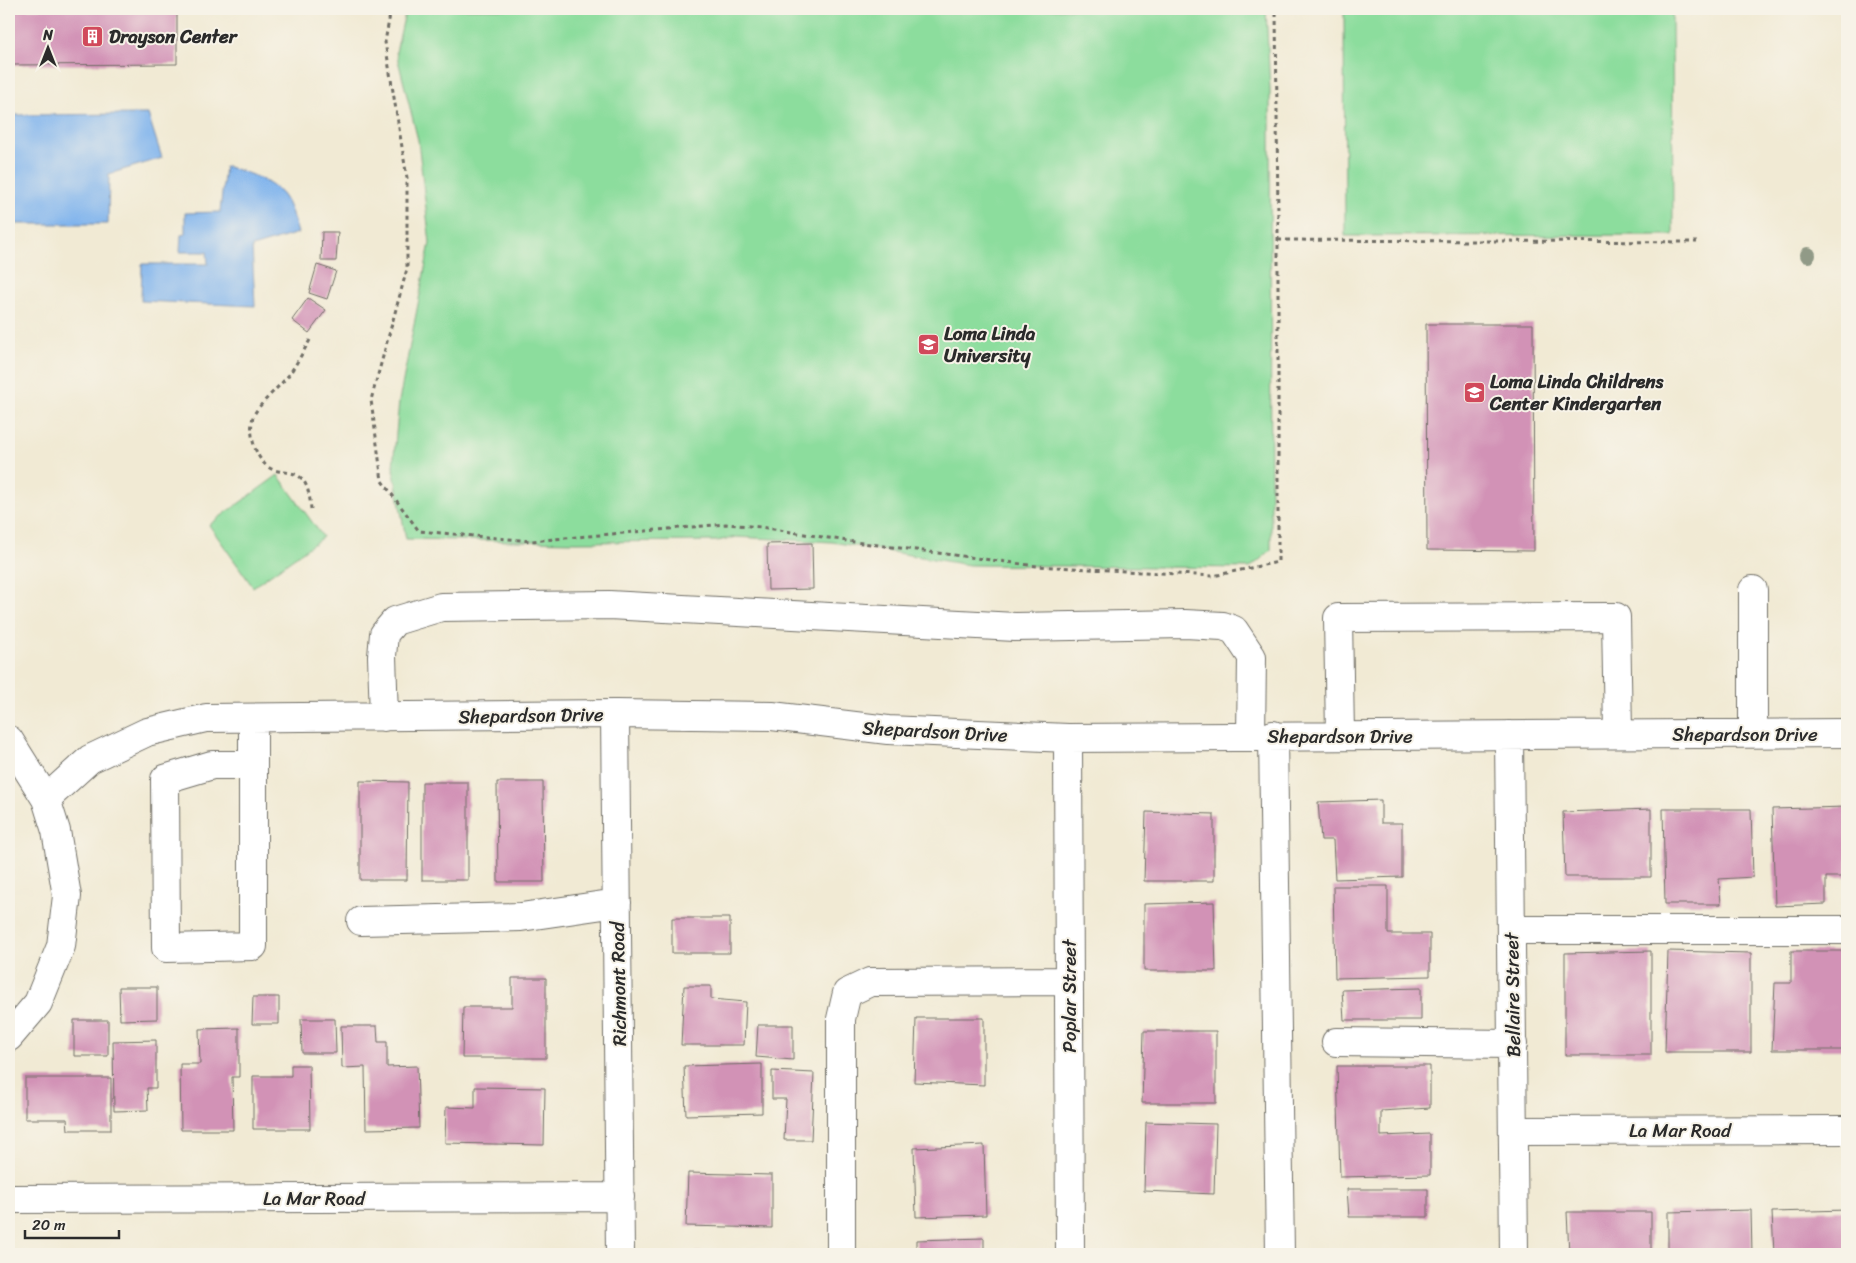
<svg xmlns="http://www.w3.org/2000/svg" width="1856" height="1263" font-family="Sriracha,sans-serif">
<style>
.green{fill:#8cdd9d;stroke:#5c8464}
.water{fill:#80b4ed;stroke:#56708c}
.building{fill:#d292b6}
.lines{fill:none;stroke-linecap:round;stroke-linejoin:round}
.minor-casing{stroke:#706e66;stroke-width:30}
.path{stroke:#706e66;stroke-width:3;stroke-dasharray:4 4;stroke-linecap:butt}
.minor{stroke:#fff;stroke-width:28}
.tree{fill:#919a87}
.labels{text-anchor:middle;stroke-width:4;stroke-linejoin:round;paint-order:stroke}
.poi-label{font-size:19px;font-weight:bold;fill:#2b2b2b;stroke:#f7f3e8;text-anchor:start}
.street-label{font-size:19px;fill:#2b2b2b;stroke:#f7f3e8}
</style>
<rect width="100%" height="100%" fill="#f7f3e8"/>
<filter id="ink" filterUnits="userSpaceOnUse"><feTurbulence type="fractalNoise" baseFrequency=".02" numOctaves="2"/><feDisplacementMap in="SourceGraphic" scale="10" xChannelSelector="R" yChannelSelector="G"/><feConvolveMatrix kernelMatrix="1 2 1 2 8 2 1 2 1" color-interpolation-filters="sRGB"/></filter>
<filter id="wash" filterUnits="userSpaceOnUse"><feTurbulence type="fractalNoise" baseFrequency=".0096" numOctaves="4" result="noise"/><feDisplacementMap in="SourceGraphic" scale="20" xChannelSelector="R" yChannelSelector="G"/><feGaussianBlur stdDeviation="1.12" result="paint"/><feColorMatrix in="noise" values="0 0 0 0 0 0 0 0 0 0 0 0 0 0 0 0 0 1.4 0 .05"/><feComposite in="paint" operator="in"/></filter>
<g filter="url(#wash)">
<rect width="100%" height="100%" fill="#f1ead4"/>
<path class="green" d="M406 9H1266L1270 90 1271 550 1250 568 969 565 832 542 736 537 717 541 575 542 406 539 393 467 399 401 430 243 418 140 396 52Z
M1344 9H1672L1673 235 1345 236Z
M278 475 323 537 253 587 209 525Z"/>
<path class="water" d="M148 114 162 158 109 174 108 224H9V115Z
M225 166C245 172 266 178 281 193 290 203 294 220 298 233L252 247 255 306 141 301 142 264H208L207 252H180L181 235 185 234V213L220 212Z"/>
<g id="blocks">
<path class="building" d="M9 9H177V64L9 65Z
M322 232H338L336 261H321Z
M317 265 336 271 327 299 309 293Z
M308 298 326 310 309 333 292 320Z
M1426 324H1533L1534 551 1427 550Z
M812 543 813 589 768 590 767 544Z
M360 781 408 782 407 880H360Z
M422 782H468V880H422Z
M497 782H543L544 882H498Z
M1381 800V823H1402V877L1335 879 1333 840H1321L1318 802Z
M1847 807V877H1826V904L1775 906 1772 809Z
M1651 809V877H1565L1563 812Z
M1663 809H1751L1753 877 1719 879 1721 904H1665Z
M1146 812 1214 814V881H1144Z
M1333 886H1388V934H1430V976L1335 978Z
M1214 902 1216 971H1144V904Z
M672 918H730V953H672Z
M1651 951V1055H1565V953Z
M1668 951 1751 953V1052H1665Z
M1791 951H1847V1050H1772L1775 983H1791Z
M512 978H546V1058H462L463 1007H512Z
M684 986H711V999L746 1002 744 1045H681Z
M119 987H157V1019L120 1020Z
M1421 988V1020H1344L1342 990Z
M253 997H279V1024H252Z
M916 1018H984V1085L914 1082Z
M301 1019H335L336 1053H302Z
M74 1020H108V1056H74Z
M758 1025H793V1060L756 1057Z
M341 1026H377L378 1042H387V1067L417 1066 419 1128 366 1129 365 1067 342 1068Z
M239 1028V1077H232L233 1130H181L180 1064H200L199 1029Z
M1144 1031H1216V1103H1142Z
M156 1040V1088H147L148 1110 114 1111 113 1041Z
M762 1064V1113L686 1115 684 1066Z
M291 1065H309L310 1129H253V1076H291Z
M1337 1066H1430V1108L1381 1111V1136L1430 1134V1175L1340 1177Z
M772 1071 814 1073 811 1140H784L786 1099H772Z
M25 1078H111V1130H68L67 1119H25Z
M475 1087 545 1088 544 1145 445 1143 446 1107 475 1108Z
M1146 1122 1216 1124 1214 1194 1144 1191Z
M984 1145 986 1215 916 1217 914 1148Z
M688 1173 772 1175V1228L686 1226Z
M1347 1189H1428V1217H1349Z
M1751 1210 1752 1254H1668V1212Z
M1847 1210V1254H1774L1772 1212Z
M1567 1212H1651V1254H1569Z
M984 1238V1254H916V1240Z
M409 1252H553V1254H409Z
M695 1252H739L740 1254H696Z"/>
</g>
</g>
<g filter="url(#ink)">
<use href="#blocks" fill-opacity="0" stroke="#706e66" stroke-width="1"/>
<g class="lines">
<defs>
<path id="minor" d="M1753 590V733
M615 714 620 1254
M384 717 382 656 384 634 395 621 441 607 609 605 1015 627 1185 624 1223 626 1234 630 1252 657 1251 736
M253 718V946L166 948 165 779 212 765H253
M1273 735 1280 1254
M1340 735 1338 618 1616 617 1618 734
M1509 735 1514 1254
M1068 738 1070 1254
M9 740 46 799 56 831 67 896 61 946 38 1003 9 1037
M46 799 90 759 147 732 206 718 615 714 772 716 888 730 1068 738 1847 733
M361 921 521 917 617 903
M1511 930H1847
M1336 1042 1513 1044
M1514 1131 1847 1130
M9 1199 620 1197
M841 1254V1019L847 993 870 982 1069 981"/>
</defs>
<use href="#minor" class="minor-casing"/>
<path class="path" d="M391 9 385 42 407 178V269L371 400 382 481 419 531 531 541 726 524 761 527 847 541 1037 566 1213 576 1278 562V219L1276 9
M1278 240 1697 242
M310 340C303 352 296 365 288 376 280 386 256 407 253 417 248 434 256 464 274 470 284 473 296 471 303 480 309 488 310 499 311 509"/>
<use href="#minor" class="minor"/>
</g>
<circle class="tree" cx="1808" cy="255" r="8"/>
</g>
<defs>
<symbol id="building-square" viewBox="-11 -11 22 22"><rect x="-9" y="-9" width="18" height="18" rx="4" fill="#d1495b" stroke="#f7f3e8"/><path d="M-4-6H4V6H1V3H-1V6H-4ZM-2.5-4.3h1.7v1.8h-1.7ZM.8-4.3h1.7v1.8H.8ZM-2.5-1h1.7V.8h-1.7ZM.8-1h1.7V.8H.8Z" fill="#fff"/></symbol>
<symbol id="university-square" viewBox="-11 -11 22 22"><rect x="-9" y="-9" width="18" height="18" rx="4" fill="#d1495b" stroke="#f7f3e8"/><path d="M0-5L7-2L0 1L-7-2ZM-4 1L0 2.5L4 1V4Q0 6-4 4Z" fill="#fff"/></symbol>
<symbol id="school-square" viewBox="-11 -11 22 22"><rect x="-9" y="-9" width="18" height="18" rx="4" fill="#d1495b" stroke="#f7f3e8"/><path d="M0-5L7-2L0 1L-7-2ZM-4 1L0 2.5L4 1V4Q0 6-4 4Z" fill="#fff"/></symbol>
</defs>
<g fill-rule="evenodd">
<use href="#building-square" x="80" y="24" width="25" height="25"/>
<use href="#university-square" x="916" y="332" width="25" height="25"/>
<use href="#school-square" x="1462" y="380" width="25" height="25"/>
</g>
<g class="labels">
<g class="poi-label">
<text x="109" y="43">Drayson Center</text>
<text x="944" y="340">Loma Linda<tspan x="944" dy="22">University</tspan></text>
<text x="1490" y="388">Loma Linda Childrens<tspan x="1490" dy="22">Center Kindergarten</tspan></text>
</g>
<g class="street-label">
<text transform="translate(531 715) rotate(-1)" y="7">Shepardson Drive</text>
<text transform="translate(935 731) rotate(3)" y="7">Shepardson Drive</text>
<text x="1745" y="741">Shepardson Drive</text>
<text x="1340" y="743">Shepardson Drive</text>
<text transform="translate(618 984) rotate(-91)" y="7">Richmont Road</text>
<text transform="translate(1512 995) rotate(-91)" y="7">Bellaire Street</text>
<text transform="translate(1069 996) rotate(-90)" y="7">Poplar Street</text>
<text x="1680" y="1137">La Mar Road</text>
<text x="314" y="1205">La Mar Road</text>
</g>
</g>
<rect width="1856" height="1263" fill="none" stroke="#f7f3e8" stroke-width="30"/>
<g transform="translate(48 48)" stroke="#f7f3e8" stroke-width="4" paint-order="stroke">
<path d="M0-4L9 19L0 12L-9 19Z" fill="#2b2b2b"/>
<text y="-8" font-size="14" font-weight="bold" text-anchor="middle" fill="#2b2b2b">N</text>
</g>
<path d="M25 1230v8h94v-8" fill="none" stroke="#2b2b2b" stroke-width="2.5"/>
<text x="32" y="1230" font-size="15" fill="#2b2b2b" stroke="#f7f3e8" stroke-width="4" paint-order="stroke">20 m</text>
</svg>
